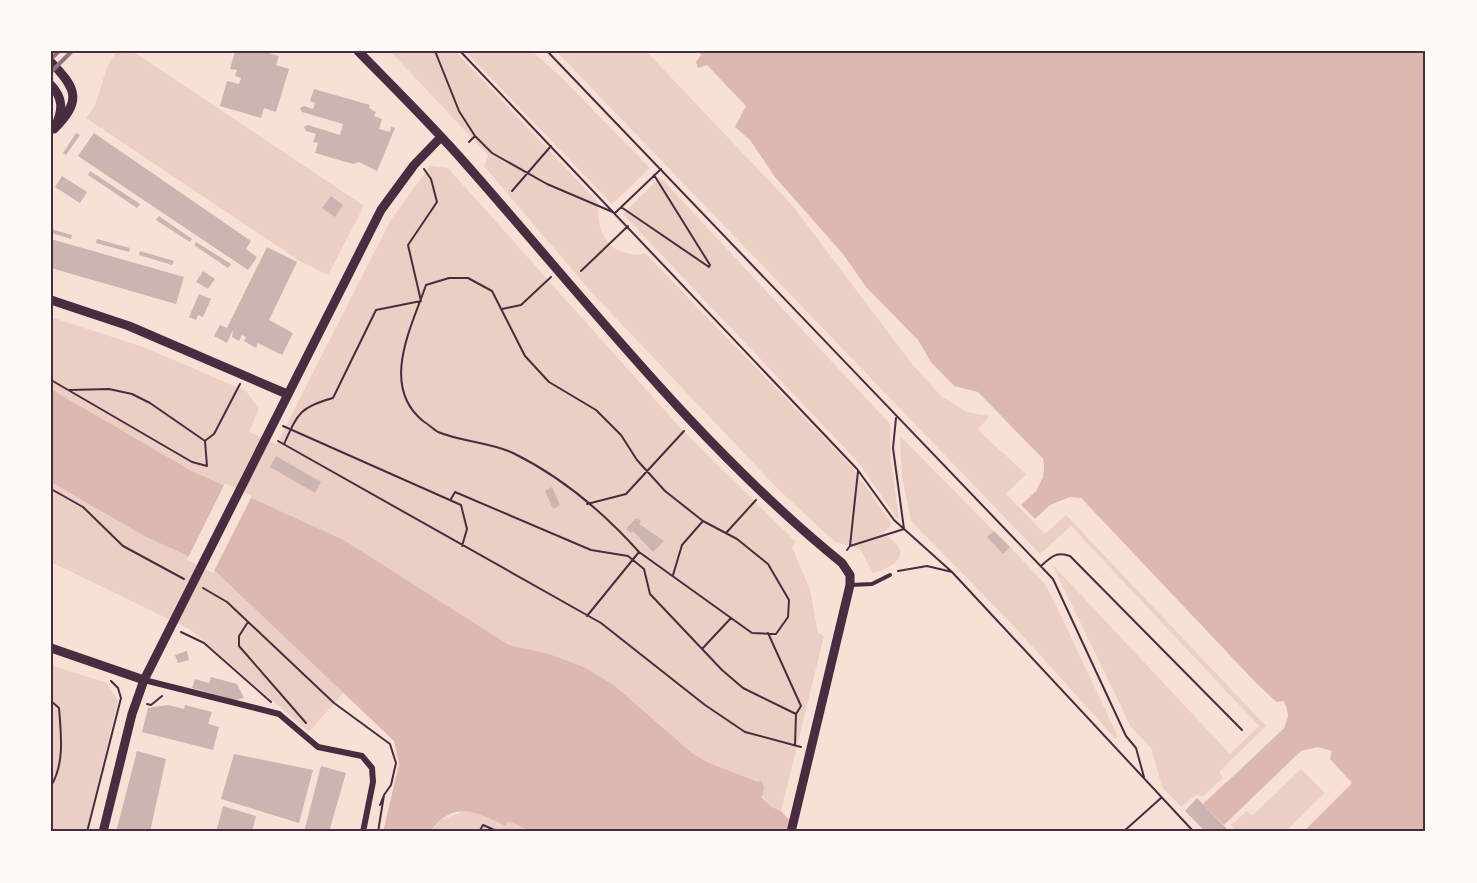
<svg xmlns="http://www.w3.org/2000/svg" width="1477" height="883" font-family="Inter,sans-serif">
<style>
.green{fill:#ebcfc5}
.water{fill:#dcb8b0}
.pier{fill:#f7e1d7}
.building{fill:#ccb4b1}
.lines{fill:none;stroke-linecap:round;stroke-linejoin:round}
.path{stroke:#4a2c40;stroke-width:2}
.service{stroke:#4a2c40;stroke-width:4}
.minor{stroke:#4a2c40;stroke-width:6}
.tertiary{stroke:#4a2c40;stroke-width:9}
.rail{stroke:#8f747c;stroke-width:4}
.neatline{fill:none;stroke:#4a2c40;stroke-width:2}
</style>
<rect width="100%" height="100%" fill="#f7e1d7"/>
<path class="green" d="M118 51H132L364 206 328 275 300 261 86 118C104 99 99 70 118 51Z
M390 51H455L598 202C596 234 609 258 646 254L850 465 891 522 890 527 883 532C887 536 894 541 897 545 909 561 883 570 873 573L860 549 835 542 778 489 594 295 484 166 488 155Z
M465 51H532L560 76 650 168 612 204Z
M556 51H646L792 205 912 364 942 397 967 412 989 416 978 430 1026 474 1006 494 1045 534 1066 515 1266 726 1219 772 1223 778 1202 797 1197 794 1181 807 1162 787 1151 748 1131 727 1052 564 1230 754 1259 726 1071 526 1040 554Z
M430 166 448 168 684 432 796 542 792 547 810 590 818 633 824 636 781 811C765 805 762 797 758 782L707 762 692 753 615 686 549 654 509 645 344 540 190 470 51 389V317L146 348 246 391 259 409 249 432 277 444 390 221Z
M660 177 890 424 891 460 899 521 858 462 623 214Z
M900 436 994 531 987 537 1003 553 1010 547 1044 583 1051 595 1118 737 1115 738 1012 624 911 521 902 476Z
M51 482 144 536 210 566 344 692 309 732 191 630 51 562Z
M51 665 107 683 118 701 86 832H51Z
M1301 769 1325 793 1285 832H1236L1231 825 1247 811 1252 816Z
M466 810 478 813 505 826 508 820 533 832H430L441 820Z"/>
<path class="water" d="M698 51H1426V832H1303L1352 783 1330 759 1332 751 1318 747 1301 751 1224 825 1203 804 1284 728 1288 716 1286 705 1276 702 1255 682 1081 498C1060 500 1050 505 1035 519L1021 505C1034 493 1048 478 1043 459L978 392 954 386 931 362 918 340 866 287 843 254 775 177 750 140 735 127 746 106 707 65 698 68 696 62 701 55Z
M51 389 190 470 344 540 509 645 549 654 586 668 615 686 692 753 707 762 758 782 761 780 764 787 762 798 772 807 781 811 800 832H533L508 821 505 826C475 811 453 800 430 832H383L399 764 394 741 210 566 144 536 51 482Z"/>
<path class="pier" d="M994 411 1043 459V477L1036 491 1021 505 1035 519 1050 505 1070 497 1081 498 1255 682 1276 702 1284 701 1288 716 1284 728 1227 782 1225 780 1281 726 1285 716 1283 704H1274L1252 684 1079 501 1071 500 1051 507 1035 522 1019 507 1018 503 1033 489 1040 475 1041 460 992 413Z
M225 483 252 496 213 573 187 560Z"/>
<path class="building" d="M235 51H261L279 56 276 65 289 69 276 112 264 108 261 118 220 106 227 81 239 84 241 78 235 76 237 70 230 69Z
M314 89 370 105 369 108 376 112 374 116 382 119 379 129 390 132 391 127 395 128 377 171 359 162 353 164 315 153 318 143 313 142 316 134 306 131 304 127 308 125 340 135 343 124 302 112 300 108 304 106 313 109 315 103 310 101Z
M76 133 80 135 66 155 63 153Z
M94 133 251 241 246 249 257 257 248 270 78 156Z
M90 171 140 204 137 208 88 175Z
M62 176 87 192 80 203 55 187Z
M331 196 343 205 335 217 322 208Z
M159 216 192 239 190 242 156 220Z
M51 229 72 235 71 239 51 233Z
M51 239 184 277 176 304 51 268Z
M97 239 130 248 129 252 96 243Z
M196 242 231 264 228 268 194 245Z
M267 247 297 262 269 320 293 333 282 355 258 343 256 348 244 341 246 337 242 335 239 341 232 337 233 330 227 343 214 336 220 325 227 328Z
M140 251 174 261 172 265 139 255Z
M203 271 215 279 208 289 196 282Z
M199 294 211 299 203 317 198 315 196 320 189 317Z
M276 456 321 482 315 493 270 467Z
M552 487 560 505 553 509 545 491Z
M636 518 641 521 639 524 664 541 653 552 633 531 631 533 626 529Z
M994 531 1010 547 1003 554 987 537Z
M187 651 189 660 178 663 175 655Z
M211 677 237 684 244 698 235 700 192 688 195 679 209 683Z
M168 705 184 709 185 705 212 712 208 724 219 727 213 750 142 732 148 708Z
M137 751 166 759 150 832H116Z
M234 754 313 770 299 823 221 799Z
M321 766 346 773 329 832H304Z
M1197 798 1228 830 1226 832H1206L1185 811Z
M223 806 256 816 252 832H216Z"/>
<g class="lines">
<path class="path" d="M435 51 459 111 475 136 492 153 547 184 615 213 661 169
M460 51 857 469 894 520 952 572
M547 51 1053 579 1126 736 1136 748 1144 777
M469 142 475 136
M512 191 551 146
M621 207 709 267 710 265 654 175
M581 271 628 226
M502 309 521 305 551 277
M51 380 192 462 207 466 205 441 150 403 132 394 109 389 70 390
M896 418 893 448 904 529
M283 426 461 505 467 529 462 546
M206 440 214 434 240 384
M278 441 601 623 705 705 745 732 801 747
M284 444C298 413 300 407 333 398L376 310 421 301 408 245 437 202 431 179 424 169
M51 489 83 507 123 546 184 579
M451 499 455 492 591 550 628 556 644 569 650 594 722 670 743 688 796 714
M587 504 626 494 684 431
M726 533 756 500
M850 546 904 529
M847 550 850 546 858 471
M1041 566C1051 557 1056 551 1070 556L1242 730
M898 571 927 566 952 572 1194 832
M673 575 682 545 703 521
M203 588 227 602 334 703 390 744 396 763 391 785 384 795 378 832
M587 616 639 552 752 633 776 634 788 617 789 600 768 564 737 539 703 521 665 491 637 460 621 435 596 410 549 382 525 356 492 291 468 278H449L426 285C411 328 380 386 423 421 428 424 433 429 438 432 462 442 490 442 513 453 560 476 604 513 639 552
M248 622 239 636V646L306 723
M181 632 204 643 271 702
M768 633 801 706 796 714 795 745
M702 649 731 618
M51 701 59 708C61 734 65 763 51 786
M147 704 151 705 162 696
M380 805 384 795
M87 832 121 698 118 688 111 681
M479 832 483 825 499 832
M1123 832 1161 798
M1164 832 1167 830"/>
<path class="service" d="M851 585 872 584 890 575"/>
<path class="minor" d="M144 680 279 714 318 747 362 756 372 768 373 782 363 832"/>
<path class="tertiary" d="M358 51C394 88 431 124 465 163 586 300 699 447 842 563L850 575V585L791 832
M51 62C77 89 82 101 54 129
M51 85C63 98 63 109 56 125
M51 300 129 326 287 394
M51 648 144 680
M103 832 132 714 144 680 381 210 414 165 441 137"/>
<path class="rail" d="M51 59 59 51
M51 72 72 51"/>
</g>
<rect width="1477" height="883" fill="none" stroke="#fffaf5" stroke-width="105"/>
<rect x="52" y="52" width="1372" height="778" class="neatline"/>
</svg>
